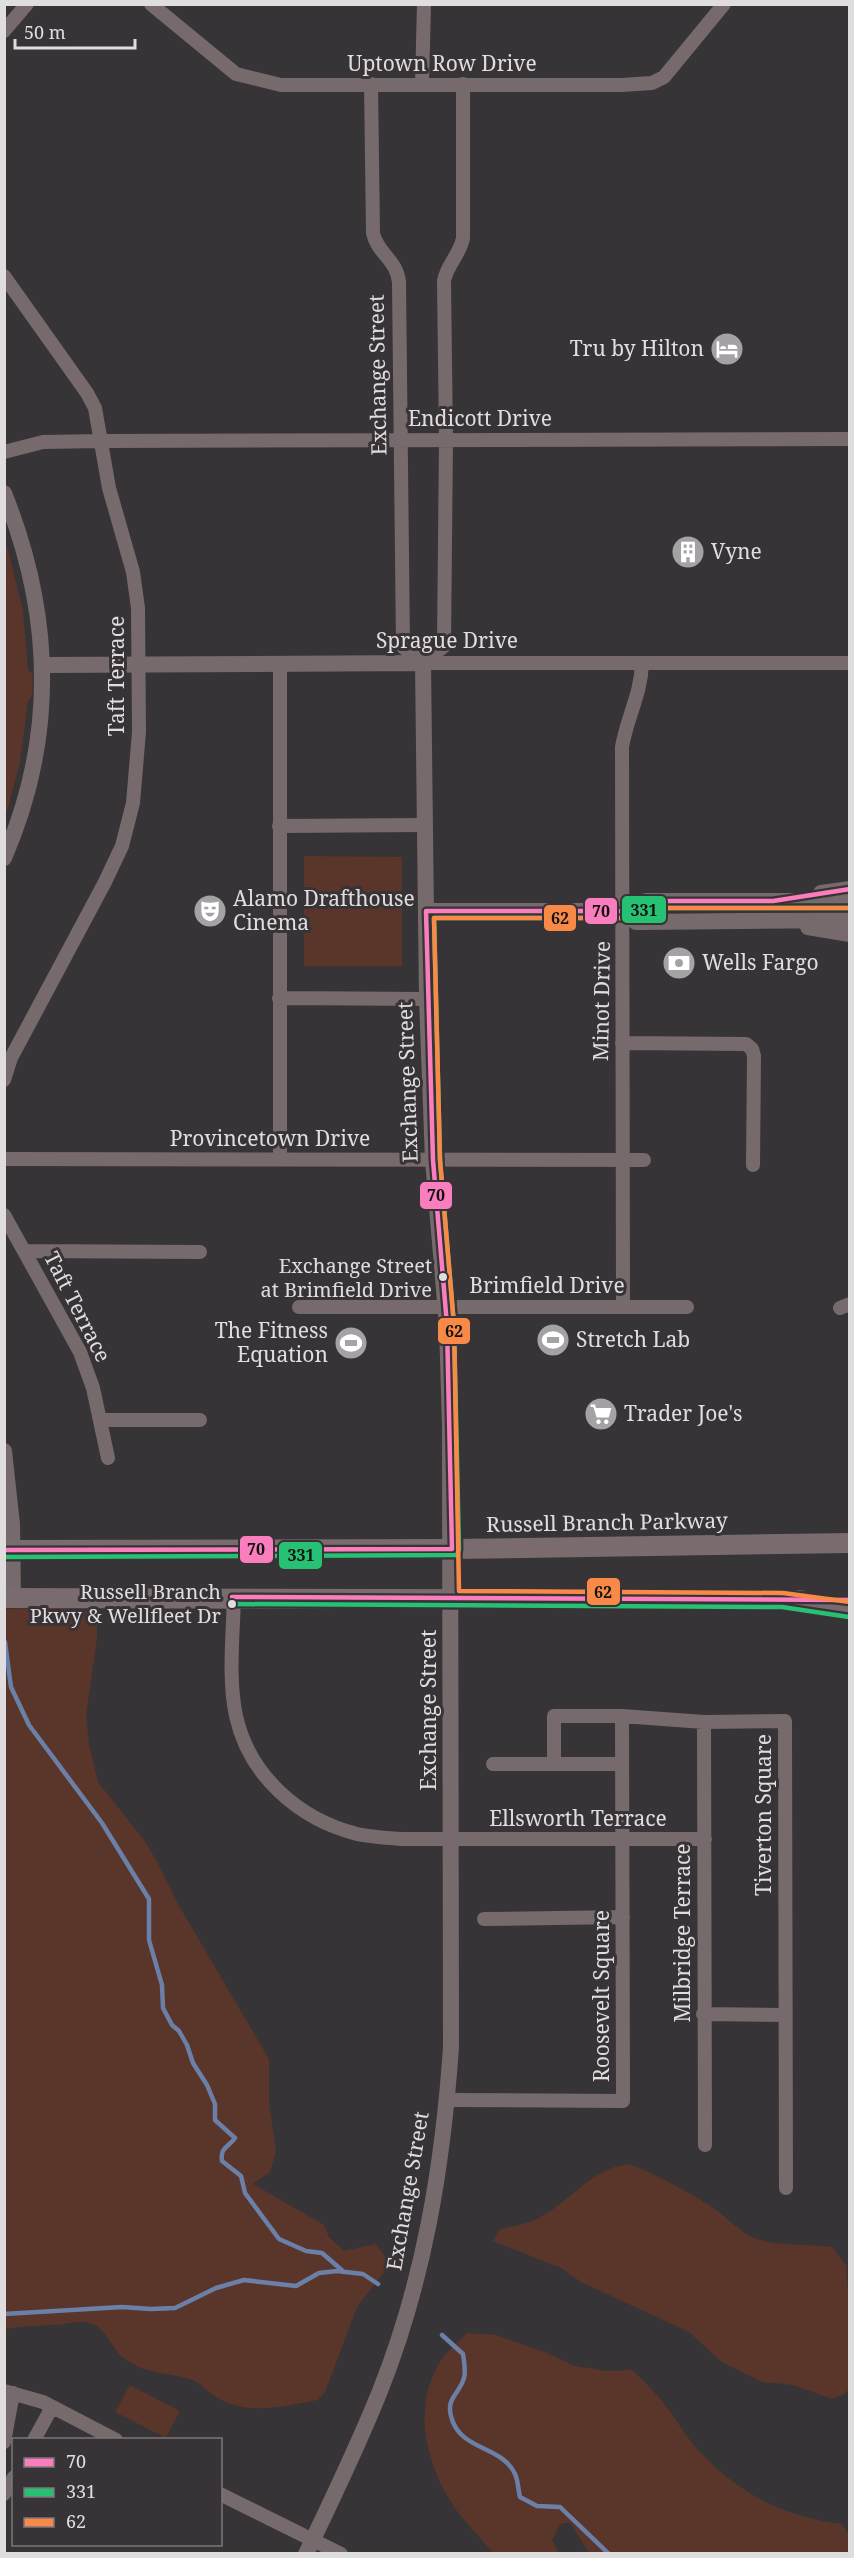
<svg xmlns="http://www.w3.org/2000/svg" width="854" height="2558" font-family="'Noto Serif',serif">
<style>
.green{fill:#5a3529}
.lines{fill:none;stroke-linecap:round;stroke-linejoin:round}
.stream{stroke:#6b80a9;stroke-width:4.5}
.minor{stroke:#776a6c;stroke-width:14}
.tertiary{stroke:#776a6c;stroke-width:16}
.secondary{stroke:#796b6e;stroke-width:20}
.primary{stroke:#77696d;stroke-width:21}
.bus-1-casing{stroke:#373337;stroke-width:9}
.bus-2-casing{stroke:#373337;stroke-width:9}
.bus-3-casing{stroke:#373337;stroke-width:9}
.bus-1{stroke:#fa7ebd;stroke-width:4.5}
.bus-2{stroke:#26c172;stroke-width:4.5}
.bus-3{stroke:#f88947;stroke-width:4.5}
.bus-dot{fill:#e0dddf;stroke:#373337;stroke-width:2}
.labels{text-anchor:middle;stroke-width:6;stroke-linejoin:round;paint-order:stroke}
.bus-label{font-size:20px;fill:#e0dddf;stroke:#373337;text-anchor:end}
.street-label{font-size:21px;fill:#e0dddf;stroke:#373337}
.poi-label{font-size:21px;fill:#e0dddf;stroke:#373337;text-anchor:start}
.line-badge{stroke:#373337;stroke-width:2}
.pale-badge-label{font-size:16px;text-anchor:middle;font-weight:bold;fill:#111}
</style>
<rect width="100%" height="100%" fill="#363436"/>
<path class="green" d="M4 534 23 611 28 669 33 674 32 696 28 701 20 762 5 819Z
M304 856 402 857V966H304Z
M64 1608 97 1612V1639L86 1715 89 1744 98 1782 144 1840 158 1863 178 1904 269 2059V2102L276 2151 270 2172 253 2184 324 2225 329 2237 344 2251 376 2244 386 2258 385 2271 357 2307 325 2392 318 2400C288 2405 253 2415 224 2401 211 2396 203 2384 190 2379 164 2371 150 2376 125 2359 110 2348 106 2325 86 2322 76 2321 65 2325 54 2325 37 2326 22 2326 5 2329V1609Z
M630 2164C658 2176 684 2189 709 2205 724 2214 738 2231 754 2238 780 2247 806 2243 832 2247L846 2265 850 2321V2387L845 2394 832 2399 793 2385 763 2382 723 2363 689 2332 581 2282 561 2268 493 2241 500 2229C514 2226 532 2223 544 2215 573 2198 594 2167 630 2164Z
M467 2333 495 2335 545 2352 575 2366 607 2371 632 2370C645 2382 658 2395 669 2410 677 2421 684 2433 693 2444 734 2491 780 2516 842 2524L849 2535V2553H589L570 2522 560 2524 552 2540 559 2553H493C483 2540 470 2528 460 2515 427 2470 408 2406 444 2356 451 2348 460 2341 467 2333Z
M130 2385 180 2411 166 2438 115 2412Z"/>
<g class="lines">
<path class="stream" d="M5 1642 11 1687 29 1725 102 1823 149 1899V1940L162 1985 163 2008 172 2025 179 2031 187 2045 193 2063 207 2085 215 2104V2120L235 2138C228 2148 220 2147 222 2161L241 2176 245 2193 279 2239 306 2251 322 2253 344 2272
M4 2314 122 2307 151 2309 175 2308 216 2288 244 2280 296 2286 319 2273 337 2271 363 2274 378 2284
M442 2335 463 2354C464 2361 466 2371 464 2378 460 2393 446 2398 451 2416 459 2451 502 2445 515 2474 518 2480 518 2489 520 2497L537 2506 560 2507 609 2554"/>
<path class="minor" d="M151 4 236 74 281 85H622L652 83 664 77 724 4
M4 31 27 4
M371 84 373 233C377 253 397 260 399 282L403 647 423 663
M422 84 424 4
M4 276 87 393 95 408 109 488 133 572 138 608 139 732 133 803 122 846 105 882 11 1058 4 1080
M4 452 43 442 102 441 850 439
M423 663 444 646 446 439 444 281C447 264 460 255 463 238V84
M423 663H850
M280 664V1159
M279 826 424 825
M279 998 427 999
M622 1043 746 1044 752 1049 754 1056 753 1165
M4 1159 644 1160
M4 1215 80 1352 93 1388 108 1458
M25 1251 200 1252
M623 1306 622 747C627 717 641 695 642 663
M299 1307H687
M840 1308 850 1304
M101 1420H200
M234 1597C233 1635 228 1678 236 1716 249 1775 298 1819 357 1834 371 1837 387 1838 402 1839H705
M704 1722 705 2145
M493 1764H622
M554 1764V1716H622L704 1722 785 1721 786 2188
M484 1919 623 1917
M703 2014 785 2015
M447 2100 623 2101 622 1716
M4 2391 43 2402 116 2440
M34 2440 52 2407
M4 2442 13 2393
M4 2494 14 2477
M220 2494 341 2554"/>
<path class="tertiary" d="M4 493C53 615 57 736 4 858
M43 665 423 663 427 999 433 1160 447 1325 450 1426 451 2047C443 2165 424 2281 380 2391 358 2446 332 2500 306 2554
M821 893 850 889
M426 911H624L646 901H850
M624 911 636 922H642L850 920
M808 927 850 934
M4 1451 12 1524 13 1598"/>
<path class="secondary" d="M4 1550 452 1549 850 1543
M4 1598 800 1600"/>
<path class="primary" d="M783 1600 850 1610"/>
<defs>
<path id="bus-1" d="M4 1550 452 1549 447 1325 433 1160 426 911H624L646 901H773L850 889
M232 1597 850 1600"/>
<path id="bus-2" d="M4 1557 457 1555 459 1549 454 1325 440 1160 434 918H624L648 908H850
M232 1604 782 1607 849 1617"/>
<path id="bus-3" d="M850 908H648L624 918H434L440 1160 454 1325 459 1591 783 1593 850 1602"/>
</defs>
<use href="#bus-1" class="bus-1-casing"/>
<use href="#bus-2" class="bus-2-casing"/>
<use href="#bus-3" class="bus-3-casing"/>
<use href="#bus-1" class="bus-1"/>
<use href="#bus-2" class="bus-2"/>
<use href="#bus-3" class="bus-3"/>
</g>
<defs>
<symbol id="hotel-disc" viewBox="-11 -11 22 22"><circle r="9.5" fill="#a4a2a4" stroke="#373337"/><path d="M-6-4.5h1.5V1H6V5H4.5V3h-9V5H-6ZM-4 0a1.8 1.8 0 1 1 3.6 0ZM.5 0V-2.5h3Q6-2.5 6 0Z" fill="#fff"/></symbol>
<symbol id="building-disc" viewBox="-11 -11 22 22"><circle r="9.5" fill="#a4a2a4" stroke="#373337"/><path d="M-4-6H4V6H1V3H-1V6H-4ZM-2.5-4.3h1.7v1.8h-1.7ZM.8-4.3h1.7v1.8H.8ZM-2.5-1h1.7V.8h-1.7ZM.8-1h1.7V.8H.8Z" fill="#fff"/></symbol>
<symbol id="theatre-disc" viewBox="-11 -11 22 22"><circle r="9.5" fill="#a4a2a4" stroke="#373337"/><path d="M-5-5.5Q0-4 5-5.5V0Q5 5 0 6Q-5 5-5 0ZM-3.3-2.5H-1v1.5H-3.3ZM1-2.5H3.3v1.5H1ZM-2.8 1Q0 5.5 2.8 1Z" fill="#fff"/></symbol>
<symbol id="bank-disc" viewBox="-11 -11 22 22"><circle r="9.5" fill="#a4a2a4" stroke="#373337"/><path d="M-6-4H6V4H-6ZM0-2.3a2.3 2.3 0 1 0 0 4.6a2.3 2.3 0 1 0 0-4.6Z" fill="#fff"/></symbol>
<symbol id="stadium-disc" viewBox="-11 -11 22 22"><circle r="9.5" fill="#a4a2a4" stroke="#373337"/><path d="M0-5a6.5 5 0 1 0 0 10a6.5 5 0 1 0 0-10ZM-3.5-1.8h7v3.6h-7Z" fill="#fff"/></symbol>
<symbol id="supermarket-disc" viewBox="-11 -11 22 22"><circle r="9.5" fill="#a4a2a4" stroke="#373337"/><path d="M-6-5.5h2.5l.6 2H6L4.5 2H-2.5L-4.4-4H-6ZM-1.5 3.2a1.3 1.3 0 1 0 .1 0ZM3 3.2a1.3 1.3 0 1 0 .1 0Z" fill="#fff"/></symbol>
</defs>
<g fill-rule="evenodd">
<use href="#hotel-disc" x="708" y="330" width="38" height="38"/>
<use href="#building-disc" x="669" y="533" width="38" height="38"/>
<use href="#theatre-disc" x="191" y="892" width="38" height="38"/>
<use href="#bank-disc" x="660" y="944" width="38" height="38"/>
<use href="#stadium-disc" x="534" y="1321" width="38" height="38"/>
<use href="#stadium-disc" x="332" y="1324" width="38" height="38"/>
<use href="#supermarket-disc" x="582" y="1395" width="38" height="38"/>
</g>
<g class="bus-dot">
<circle cx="443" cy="1277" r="5"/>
<circle cx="232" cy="1604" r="5"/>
</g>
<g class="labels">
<g class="bus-label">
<text x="432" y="1273">Exchange Street<tspan x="432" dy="24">at Brimfield Drive</tspan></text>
<text x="221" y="1599">Russell Branch<tspan x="221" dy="24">Pkwy &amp; Wellfleet Dr</tspan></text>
</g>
<g class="street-label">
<text x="442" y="71">Uptown Row Drive</text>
<text transform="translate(378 375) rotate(-91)" y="7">Exchange Street</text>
<text x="480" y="426">Endicott Drive</text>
<text x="447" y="648">Sprague Drive</text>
<text transform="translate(117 676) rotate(-90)" y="7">Taft Terrace</text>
<text transform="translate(602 1001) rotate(-89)" y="7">Minot Drive</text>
<text transform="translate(408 1082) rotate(-92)" y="7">Exchange Street</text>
<text x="270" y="1146">Provincetown Drive</text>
<text x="547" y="1293">Brimfield Drive</text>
<text transform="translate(77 1307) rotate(63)" y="7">Taft Terrace</text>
<text transform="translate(607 1523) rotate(-1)" y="7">Russell Branch Parkway</text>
<text transform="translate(429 1710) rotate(-90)" y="7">Exchange Street</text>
<text transform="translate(764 1815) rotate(-90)" y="7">Tiverton Square</text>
<text x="578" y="1826">Ellsworth Terrace</text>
<text transform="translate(683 1933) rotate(-90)" y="7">Milbridge Terrace</text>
<text transform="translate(602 1996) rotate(-90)" y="7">Roosevelt Square</text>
<text transform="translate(408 2191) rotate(-80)" y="7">Exchange Street</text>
</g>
<g class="poi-label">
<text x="704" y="356" text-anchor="end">Tru by Hilton</text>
<text x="711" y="559">Vyne</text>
<text x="233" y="906">Alamo Drafthouse<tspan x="233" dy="24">Cinema</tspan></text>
<text x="702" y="970">Wells Fargo</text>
<text x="328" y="1338" text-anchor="end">The Fitness<tspan x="328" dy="24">Equation</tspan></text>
<text x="576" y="1347">Stretch Lab</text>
<text x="624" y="1421">Trader Joe's</text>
</g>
</g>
<g class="line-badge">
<rect x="621" y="895" width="46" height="29" rx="6" fill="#26c172"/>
<rect x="584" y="897" width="34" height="28" rx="6" fill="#fa7ebd"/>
<rect x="543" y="904" width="34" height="28" rx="6" fill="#f88947"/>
<rect x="419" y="1181" width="34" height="29" rx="6" fill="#fa7ebd"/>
<rect x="437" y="1317" width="34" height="28" rx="6" fill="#f88947"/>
<rect x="239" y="1535" width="35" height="29" rx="6" fill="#fa7ebd"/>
<rect x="278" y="1541" width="45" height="29" rx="6" fill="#26c172"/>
<rect x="586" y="1577" width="35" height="29" rx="6" fill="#f88947"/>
</g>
<g class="pale-badge-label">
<text x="644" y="916">331</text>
<text x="601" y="917">70</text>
<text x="560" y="924">62</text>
<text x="436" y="1201">70</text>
<text x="454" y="1337">62</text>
<text x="256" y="1555">70</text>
<text x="301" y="1561">331</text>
<text x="603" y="1598">62</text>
</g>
<rect width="854" height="2558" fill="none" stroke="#e0dddf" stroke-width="12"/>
<rect x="12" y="2438" width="210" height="108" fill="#373337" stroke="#7b777a" stroke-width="1.5"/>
<rect x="24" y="2458" width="30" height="9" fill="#fa7ebd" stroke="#7b777a" stroke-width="1.5"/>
<text x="66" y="2468" font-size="18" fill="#e0dddf">70</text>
<rect x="24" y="2488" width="30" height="9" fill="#26c172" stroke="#7b777a" stroke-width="1.5"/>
<text x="66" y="2498" font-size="18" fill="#e0dddf">331</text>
<rect x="24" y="2518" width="30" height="9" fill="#f88947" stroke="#7b777a" stroke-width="1.5"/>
<text x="66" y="2528" font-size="18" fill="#e0dddf">62</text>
<path d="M15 39v9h120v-9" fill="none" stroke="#e0dddf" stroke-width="3"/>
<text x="24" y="39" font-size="18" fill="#e0dddf" stroke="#373337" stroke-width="4.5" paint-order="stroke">50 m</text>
</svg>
